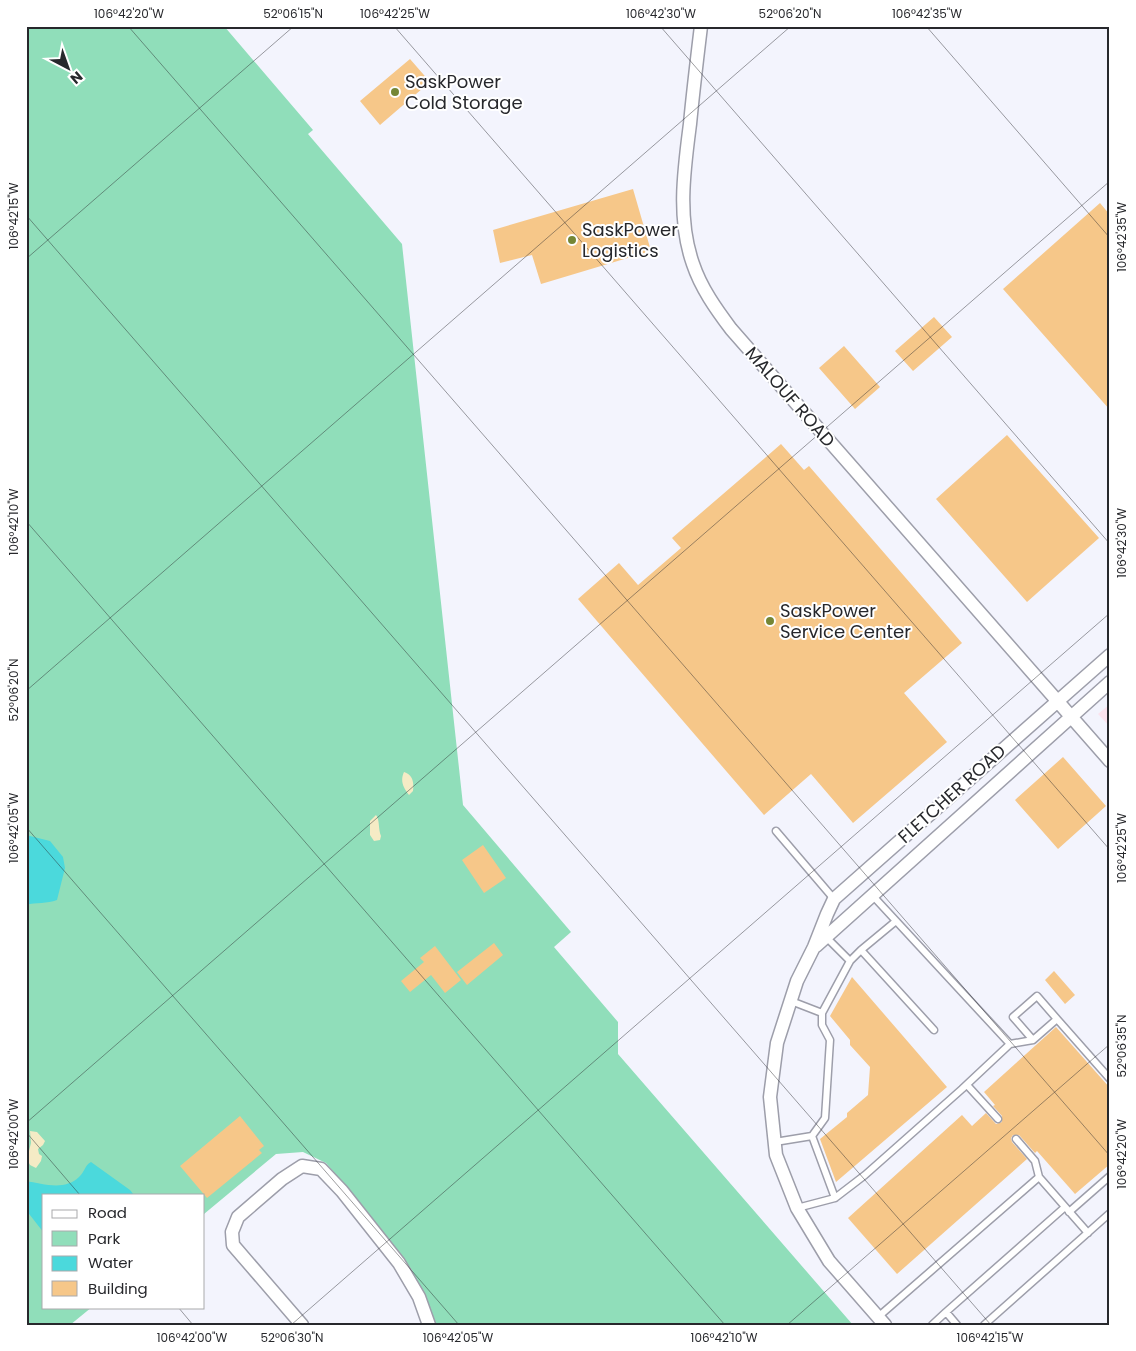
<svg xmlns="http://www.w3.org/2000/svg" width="1136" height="1351" font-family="Poppins,sans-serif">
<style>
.industrial{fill:#fbe3ee}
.green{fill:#90deba}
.sand{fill:#f5ebc5}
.water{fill:#4bd9dc}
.building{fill:#f6c789}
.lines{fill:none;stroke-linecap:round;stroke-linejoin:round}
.service-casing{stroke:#9d9eaa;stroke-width:9}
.minor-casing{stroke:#9d9eaa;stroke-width:15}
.service{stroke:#fff;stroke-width:6}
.minor{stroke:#fff;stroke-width:12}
.ticks{fill:none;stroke:#27282c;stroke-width:1;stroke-opacity:0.45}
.poi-dot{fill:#758635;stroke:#fff;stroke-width:2}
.labels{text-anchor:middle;stroke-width:4;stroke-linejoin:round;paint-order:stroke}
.poi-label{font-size:18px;fill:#27282c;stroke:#fff;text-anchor:start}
.street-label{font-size:18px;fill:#27282c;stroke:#fff}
.neatline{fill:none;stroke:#27282c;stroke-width:2}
.ticks-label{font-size:12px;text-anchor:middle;fill:#27282c}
</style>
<rect width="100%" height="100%" fill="#f3f4fd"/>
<path class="industrial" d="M1110 704V727L1098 714Z"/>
<path class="green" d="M26 26H224L313 130 308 134 402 244 463 805 571 932 554 947 618 1022V1054L853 1325H436L412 1270 355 1197 326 1163 303 1152 276 1154 204 1214V1195H44V1307H92L70 1325H26Z"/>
<path class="sand" d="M404 772C413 775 414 782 413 791L409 795C403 787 400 781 404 772Z
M376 815C380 820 378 829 381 836L380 840 374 841 370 835V821Z
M30 1131 37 1132 45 1141 43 1145 38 1149 39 1154 42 1156 41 1161 36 1168 30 1165 27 1159 31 1143Z"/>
<path class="water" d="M26 835 50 841 63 857 65 868 57 900C47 904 36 902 26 905Z
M91 1162 130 1190 134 1195H44V1233L26 1210V1181C43 1184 65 1191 79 1177 85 1172 84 1166 91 1162Z"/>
<path class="building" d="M410 59 430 82 380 125 360 101Z
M633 189 651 251 541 284 532 255 500 263 493 230Z
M1100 203 1110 215V410L1003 289Z
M934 317 952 337 913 371 895 351Z
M844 346 880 387 855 409 819 368Z
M1007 435 1099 538 1027 602 936 499Z
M781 444 804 470 809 466 962 643 904 693 947 742 853 823 811 774 764 815 578 599 619 563 638 585 681 548 672 538Z
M1063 757 1106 806 1058 849 1015 800Z
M483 845 506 878 484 893 462 860Z
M494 943 503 955 467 985 457 972Z
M435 946 461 980 445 993 431 975 410 992 401 981 424 962 420 958Z
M1054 971 1075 995 1065 1004 1045 980Z
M852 977 947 1087 836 1182 820 1139 847 1117V1113L868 1095 870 1067 850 1045V1040L830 1016Z
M1056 1027 1110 1088V1164L1075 1194 1037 1151 1035 1153 1019 1135H1013L1011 1138 1012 1142 1027 1159 897 1274 848 1218 962 1115 972 1126 986 1113 996 1124 1002 1122V1116L993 1106 995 1105 984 1092Z
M240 1116 264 1146 259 1150 262 1153 207 1198 180 1166Z"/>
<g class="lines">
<defs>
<path id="service" d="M776 831 834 899
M873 896 1010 1044
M826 937 850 961
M861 950 896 921
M791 1001 822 1013
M1033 1040 1013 1017 1037 996 1057 1019
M967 1085 998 1119
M812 1136 835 1198
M1016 1139 1035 1161 1039 1177
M775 1142 812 1136 825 1118 830 1040 822 1025V1013L850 961 861 950 934 1030
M797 1208 835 1198 865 1175 962 1089 1010 1044 1033 1040 1057 1019 1110 1079
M1069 1212 1110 1176
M946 1312 1065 1207
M878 1317 1039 1177 1088 1233
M932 1325 946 1312 957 1325
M984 1325 1110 1213"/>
<path id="minor" d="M701 26C697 59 693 92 690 124 684 170 677 219 693 264 701 288 716 309 731 329L1110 761
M816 946 1110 682
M302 1325 233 1245 232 1232 238 1217 282 1179 302 1166 321 1169 342 1191 399 1263 419 1297 429 1325
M885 1325 829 1261 797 1208 776 1155 770 1097 777 1043 797 981 814 947 827 914 834 899 1110 655"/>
</defs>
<use href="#service" class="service-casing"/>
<use href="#minor" class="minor-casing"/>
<use href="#service" class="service"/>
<use href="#minor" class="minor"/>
</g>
<path class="ticks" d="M128 26 1110 1156M394 26 1110 850M660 26 1110 544M926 26 1110 238M26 215 991 1325M26 259 294 26M26 521 725 1325M26 691 791 26M26 827 459 1325M26 1123 1110 181M26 1132 80 1195M178 1307 193 1325M291 1325 1110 613M787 1325 1110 1044"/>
<g class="poi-dot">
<circle cx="395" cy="92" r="5"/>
<circle cx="572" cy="240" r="5"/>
<circle cx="770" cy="621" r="5"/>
</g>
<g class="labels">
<g class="poi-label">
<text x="405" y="88">SaskPower<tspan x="405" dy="21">Cold Storage</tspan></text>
<text x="582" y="236">SaskPower<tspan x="582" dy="21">Logistics</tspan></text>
<text x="780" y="617">SaskPower<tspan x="780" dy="21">Service Center</tspan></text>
</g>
<g class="street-label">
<text transform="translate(790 397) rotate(49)" y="6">MALOUF ROAD</text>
<text transform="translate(952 794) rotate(-42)" y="6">FLETCHER ROAD</text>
</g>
</g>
<rect width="1136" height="1351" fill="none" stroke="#ffffff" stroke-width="55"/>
<rect x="42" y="1194" width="162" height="115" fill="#ffffff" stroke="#a9a9ab"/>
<rect x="52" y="1210" width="25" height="8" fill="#ffffff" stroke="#a9a9ab"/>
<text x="88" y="1218" font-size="15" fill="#27282c">Road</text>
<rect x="52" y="1231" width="25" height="15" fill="#90deba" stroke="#a9a9ab"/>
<text x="88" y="1244" font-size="15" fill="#27282c">Park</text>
<rect x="52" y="1256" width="25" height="15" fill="#4bd9dc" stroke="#a9a9ab"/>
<text x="88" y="1268" font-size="15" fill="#27282c">Water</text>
<rect x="52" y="1281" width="25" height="15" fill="#f6c789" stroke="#a9a9ab"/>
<text x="88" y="1294" font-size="15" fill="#27282c">Building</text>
<g transform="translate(68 68) rotate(139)" stroke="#ffffff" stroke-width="4" paint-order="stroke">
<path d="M0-4L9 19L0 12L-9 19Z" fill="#27282c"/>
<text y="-8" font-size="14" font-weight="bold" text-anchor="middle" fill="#27282c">N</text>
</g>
<rect x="28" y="28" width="1080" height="1296" class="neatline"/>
<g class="ticks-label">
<text x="129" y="18">106°42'20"W</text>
<text x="293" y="18">52°06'15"N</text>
<text x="395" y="18">106°42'25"W</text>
<text x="661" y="18">106°42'30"W</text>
<text x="790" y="18">52°06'20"N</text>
<text x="927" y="18">106°42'35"W</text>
<text transform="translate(14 216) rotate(-90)" y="4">106°42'15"W</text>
<text transform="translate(1122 237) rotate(-90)" y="4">106°42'35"W</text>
<text transform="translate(14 522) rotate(-90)" y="4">106°42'10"W</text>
<text transform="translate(1122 543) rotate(-90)" y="4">106°42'30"W</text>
<text transform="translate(14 690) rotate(-90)" y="4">52°06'20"N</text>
<text transform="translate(14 828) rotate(-90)" y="4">106°42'05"W</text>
<text transform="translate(1122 848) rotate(-90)" y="4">106°42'25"W</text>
<text transform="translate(1122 1046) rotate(-90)" y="4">52°06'35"N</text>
<text transform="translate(14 1134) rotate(-90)" y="4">106°42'00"W</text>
<text transform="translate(1122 1154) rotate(-90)" y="4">106°42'20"W</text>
<text x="192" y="1342">106°42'00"W</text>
<text x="292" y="1342">52°06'30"N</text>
<text x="458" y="1342">106°42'05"W</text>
<text x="724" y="1342">106°42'10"W</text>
<text x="990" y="1342">106°42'15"W</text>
</g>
</svg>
